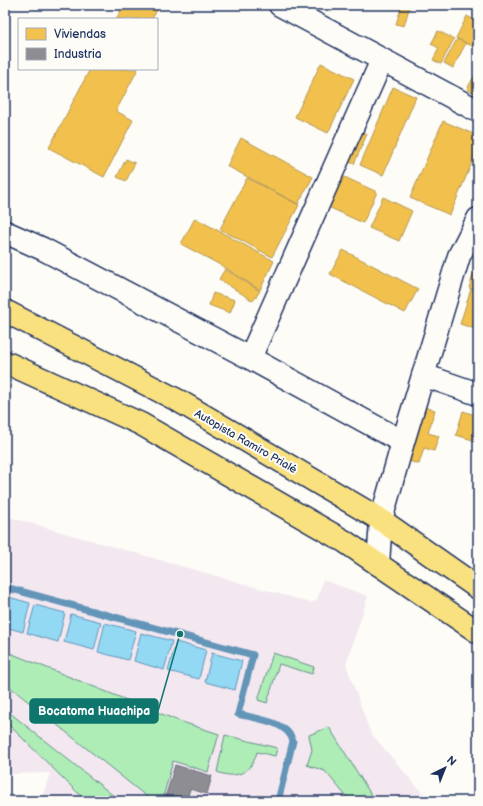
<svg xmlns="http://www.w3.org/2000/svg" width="483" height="806" font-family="'Balsamiq Sans',sans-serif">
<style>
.built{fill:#f3e7f0}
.green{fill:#aeedb5;stroke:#648e8a}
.water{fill:#93d9f4;stroke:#6395b8}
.homes{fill:#f2c14e;stroke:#b29553}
.industry{fill:#8d8d92;stroke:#6b7182}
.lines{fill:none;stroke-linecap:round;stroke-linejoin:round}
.stream{stroke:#6395b8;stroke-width:7}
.street-casing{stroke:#1b2f5e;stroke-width:25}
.highway-casing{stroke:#1b2f5e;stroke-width:25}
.street{stroke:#fdfcf7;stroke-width:22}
.highway{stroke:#fae180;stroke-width:22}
.labels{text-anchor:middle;stroke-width:4;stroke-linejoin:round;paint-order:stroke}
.street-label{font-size:11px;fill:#1b2f5e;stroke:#fdfcf7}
.leader{fill:none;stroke:#0f766e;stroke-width:1.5}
.callout-dot{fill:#0f766e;stroke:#fdfcf7;stroke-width:1.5}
.callout{fill:#0f766e;stroke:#0f766e;stroke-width:1.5}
.callout-label{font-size:12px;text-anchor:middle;font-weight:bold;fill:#fff}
</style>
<rect width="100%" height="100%" fill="#fdfcf7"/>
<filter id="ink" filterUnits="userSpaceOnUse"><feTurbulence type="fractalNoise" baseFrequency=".025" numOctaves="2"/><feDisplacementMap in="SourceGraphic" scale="8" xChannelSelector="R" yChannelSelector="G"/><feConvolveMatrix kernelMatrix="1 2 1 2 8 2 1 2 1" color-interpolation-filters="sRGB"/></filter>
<g filter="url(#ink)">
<path class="built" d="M5 516 311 603 317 600 323 580 368 596 346 664 370 732 429 801H41L50 773 5 774Z"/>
<path class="green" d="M5 651 179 721 219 734 208 772 173 761 162 801H152L5 683Z
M273 653 314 667 312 674 279 664 267 703 258 700Z
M5 709 120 801H86L5 721Z
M329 727 375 801H350L325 771 307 765 312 750 309 735Z
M225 735 277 748 275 756 257 752C252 772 237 780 217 772Z"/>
<path class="water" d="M5 596 30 603 23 632 5 627Z
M35 605 65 613 58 642 27 633Z
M71 614 101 622 94 650 64 642Z
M105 623 136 631 128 660 98 652Z
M141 633 172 641 164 670 134 661Z
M176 642 206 650 199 679 168 671Z
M212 653 242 661 235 690 205 682Z"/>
<path class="homes" d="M124 5H160L152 19H116Z
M402 5H410L404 26 396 24Z
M467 16 478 22V39L474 47 456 38Z
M438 31 454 39 441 64 433 60 439 48 431 44Z
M457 39 466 43 453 68 444 63Z
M321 63 354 79 328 133 295 117Z
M90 69H138L116 111 133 120 104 177 49 148Z
M475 75 478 76V95L467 89Z
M393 87 416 97 383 175 360 165Z
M443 121 478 136V148L450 215 410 198Z
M355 129 367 134 354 164 342 159Z
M241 138 313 177 298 204 227 166Z
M126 159 135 163 126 181 117 177Z
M338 174 377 192 363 223 324 205Z
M247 178 299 205 272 257 220 229Z
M383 197 412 211 399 241 369 228Z
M195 218 274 261 260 290 224 267 181 244Z
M343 250 418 289 405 313 330 274Z
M478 259V291L469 288Z
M225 269 260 291 253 301 219 279Z
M471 289 478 292V330L460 324Z
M213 293 235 300 230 313 209 305Z
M420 406 435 410 428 433 439 436 434 451 424 448 419 464 405 460Z
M463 411 478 416 476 441 456 435Z"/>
<path class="industry" d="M175 765 212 776 207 794 190 789 188 796 185 795 183 801H164Z"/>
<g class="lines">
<path class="stream" d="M5 587 253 655 238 714C257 719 287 721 293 741L278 801"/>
<defs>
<path id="street" d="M280 5 478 111
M5 232 43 249 250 358 403 442
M250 358 382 60
M423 375 478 394
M378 564 381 520 403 442 459 256 478 219"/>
<path id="highway" d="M5 311 179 401 381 520 478 588
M5 362 141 424 344 541 478 632"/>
</defs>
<use href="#street" class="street-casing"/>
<use href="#highway" class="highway-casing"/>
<use href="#street" class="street"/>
<use href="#highway" class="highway"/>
</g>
</g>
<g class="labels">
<g class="street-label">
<text transform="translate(246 441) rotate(30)" y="4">Autopista Ramiro Prialé</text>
</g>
</g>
<path class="leader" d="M180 634L158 711"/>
<circle class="callout-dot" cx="180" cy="634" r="4"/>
<rect class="callout" x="30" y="699" width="128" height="24" rx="4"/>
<g class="callout-label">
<text x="94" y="715">Bocatoma Huachipa</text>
</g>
<rect width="483" height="806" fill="none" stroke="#fdfcf7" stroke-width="20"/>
<rect x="10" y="10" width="463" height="786" fill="none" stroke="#1b2f5e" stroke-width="1.5" filter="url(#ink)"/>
<rect x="18" y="18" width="140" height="52" fill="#fdfcf7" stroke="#a3aaba"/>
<rect x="26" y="28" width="20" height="12" fill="#f2c14e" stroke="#a3aaba"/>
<text x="54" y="38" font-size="12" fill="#1b2f5e">Viviendas</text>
<rect x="26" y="48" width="20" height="12" fill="#8d8d92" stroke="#a3aaba"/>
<text x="54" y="58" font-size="12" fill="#1b2f5e">Industria</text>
<g transform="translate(445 768) rotate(43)" stroke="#fdfcf7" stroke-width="3" paint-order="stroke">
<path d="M0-3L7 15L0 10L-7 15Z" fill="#1b2f5e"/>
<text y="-6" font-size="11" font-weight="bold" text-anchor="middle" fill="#1b2f5e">N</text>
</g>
</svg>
